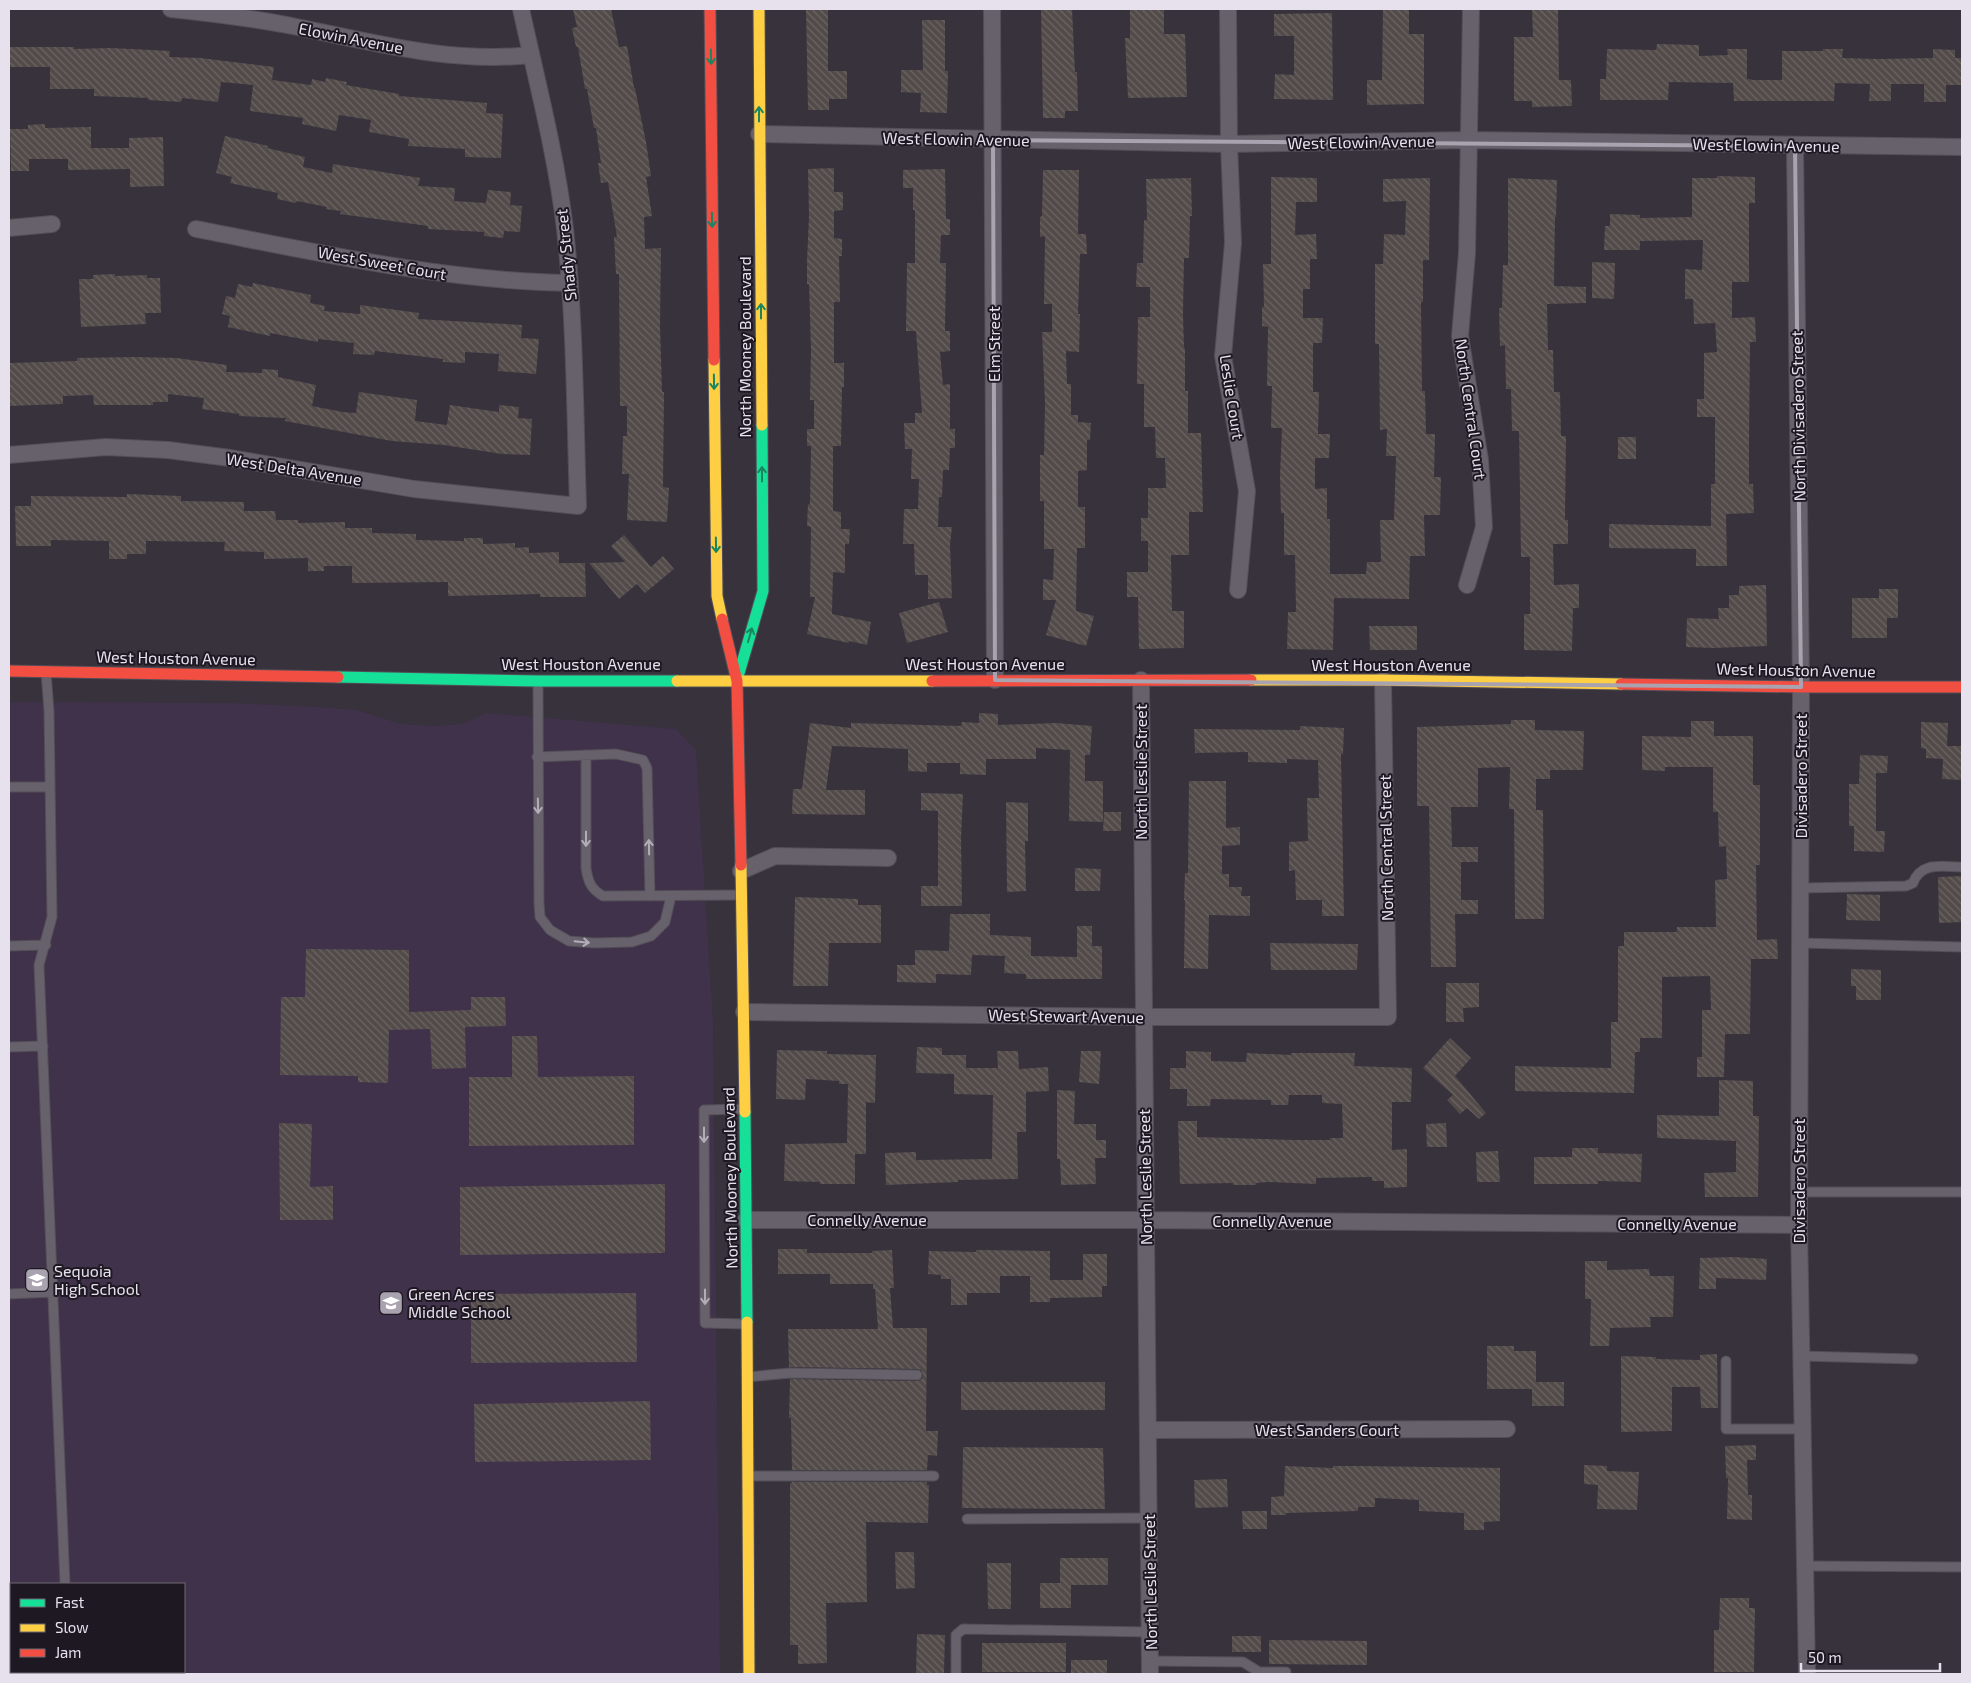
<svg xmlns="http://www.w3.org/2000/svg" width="1971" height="1683" font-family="'Exo 2',sans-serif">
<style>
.built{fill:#40324a;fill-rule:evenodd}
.building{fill:url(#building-back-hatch)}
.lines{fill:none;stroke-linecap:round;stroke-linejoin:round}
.lane-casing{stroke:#534e57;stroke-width:11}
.street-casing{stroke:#534e57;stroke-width:18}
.fast-casing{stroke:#534e57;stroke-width:13}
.slow-casing{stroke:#534e57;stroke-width:13}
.jam-casing{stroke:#534e57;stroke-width:13}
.lane{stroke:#66616a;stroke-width:9}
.street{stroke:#66616a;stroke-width:16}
.fast{stroke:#16e098;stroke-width:11}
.slow{stroke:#ffcf43;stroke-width:11}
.jam{stroke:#f24e42;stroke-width:11}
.oneway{stroke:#198662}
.oneway2{stroke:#b3adb9}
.marked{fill:none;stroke:#a9a3af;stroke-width:4;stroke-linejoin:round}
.labels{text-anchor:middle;stroke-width:4;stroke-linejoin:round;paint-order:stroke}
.street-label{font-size:16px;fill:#e7e0ed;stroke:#1d1821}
.poi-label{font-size:16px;fill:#e7e0ed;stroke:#1d1821;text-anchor:start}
</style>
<defs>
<pattern id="building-back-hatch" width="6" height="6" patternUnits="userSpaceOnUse" patternTransform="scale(1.25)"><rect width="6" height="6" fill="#524b4a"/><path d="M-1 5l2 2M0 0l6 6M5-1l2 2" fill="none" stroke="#6b6564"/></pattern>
</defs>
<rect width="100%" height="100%" fill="#37323c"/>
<path class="built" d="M9 702 232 703 319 707 356 710 401 724 434 726 462 724 487 713 676 729 696 750 713 1022 720 1674H9ZM11 1584H184V1672H11Z"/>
<path class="building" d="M573 9H611L619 47 627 46 634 88H635L646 142 651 176 646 177 652 216 644 217 645 249 661 248 660 325 662 392H664L663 487 669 488 667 522 627 520 629 474H622L623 436H627V406H620L619 274H616L614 237H617L608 182 601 183 598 163H601L596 128H594L587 89H585L578 47H576L572 28 577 27Z
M806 9H828V71H847V99H829V110H808Z
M1041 9H1072L1075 72H1077L1078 111H1065V118H1043Z
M1130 9H1164V34H1185L1187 97 1128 98 1125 38H1130Z
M1383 9H1409V34H1424V104L1367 105V80H1382Z
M1532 9H1558L1559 80H1571L1572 106 1532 107V101H1514V37H1533Z
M1332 13 1333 100 1274 99 1275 74 1294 75V36H1274V14Z
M922 20H945V71H948L947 113 920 112 921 93 901 92V70H923Z
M1657 44 1699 45V56L1728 55 1727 49H1747V79L1754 80H1782V51H1823V49H1843L1842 58 1877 59 1933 58V49L1955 50V58H1962V85H1946V102H1924V84H1891V101H1869L1870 84 1835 83 1834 101H1734L1733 83 1669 82 1668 100H1600V79H1606L1607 49 1656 50Z
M9 47H74V49L111 48 170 51 169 57 200 58 274 67 272 80 311 85 312 79 325 82 326 78 347 82 346 85 399 94V96L487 103 486 113 503 114 501 158 465 157V149L408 146 409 139 369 132 371 120 339 115 336 131 302 124 303 118 250 111 253 85 221 82 218 102 182 98 181 102 148 100V98L94 96V89H50V67H9Z
M45 124V128L91 127V148H129V138L163 137 164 186 130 187V169L68 170V159H29V171H11L10 129H28V125Z
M225 136 268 146 267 148 305 157 303 167 332 173 333 164 420 178 418 186 455 188 454 201 486 203 488 190 511 192 510 205 522 206 520 232 504 231 503 238 484 236V232L428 229V226L340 214 341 211 326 209 327 207 297 201 296 203 277 199 278 193 230 183 232 177 216 173Z
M834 168V192H843V210L834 211V238L842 239V256H839L840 302H834V363H844V387H842L841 446H833V511L841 512V529H850L849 544H845V573L833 572 832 614 871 622 867 645 849 641V643L807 634 815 597H810L811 527 807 526 808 504 810 505 811 446H807V429H814V400H810L811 350 809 284H807V261L809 216 808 169Z
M945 169 946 219H950V235H941L940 263H946L945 331H950V351L940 352 943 385 950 384V429H955V448H950L949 470H943L942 497H939L938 527H952L950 545 952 598 928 599V575H915L914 544H903L904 509H918L919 479H911L912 449H905L904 423H915V413H922L916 331H906L907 263H915V210H913V188H903V170Z
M1043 170H1079L1078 234H1086L1087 254H1080L1078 314H1080L1079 352 1066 351 1067 384H1071V415H1078V422L1091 423 1090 440H1087V470L1078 471V507H1085V548H1077L1076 611 1094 616 1086 646 1046 635 1056 600H1043V579L1053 580 1054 549H1044V501H1040V455H1044L1045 403 1042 332H1052V304H1044L1045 236 1040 237V217L1042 216Z
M1717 176 1755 177V203H1749V282H1732V318L1755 317 1756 342H1750L1749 440V484H1753L1754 513 1726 514 1727 566H1696V549L1609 548V524L1711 526V484H1715V417H1697V399H1704V353L1717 352 1715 323 1694 324 1693 299H1685V269L1702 270 1703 240 1640 241V250H1604L1605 226H1610V214L1640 215V218L1692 217V178H1717Z
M1271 177 1317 178V202H1296L1295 235 1316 234 1317 259H1310V289H1303V318H1323L1322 343H1313V392H1319L1318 434H1330L1329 458H1315V489L1327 488V519H1330V574H1366L1367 562H1381L1380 520H1394L1396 456H1386L1387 429 1380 430 1379 344H1375V264H1383L1384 234 1405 235 1406 201 1383 202V179L1430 178 1429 260H1423V302H1421L1422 391H1425L1426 434H1435L1434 477H1441L1440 515H1424L1425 556H1410L1409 599 1334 598 1333 650 1287 649 1288 612H1296L1295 555H1284V513H1281L1280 476 1282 428H1271L1272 386H1267L1268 327 1262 326V307H1264L1263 264H1271Z
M1191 178 1192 216H1190L1189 258H1184L1183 314 1184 348H1185V391H1188V433H1201L1203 512H1189V555H1171L1172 611H1184V648L1139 649 1138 597H1127V572H1148V541H1141V518H1148V488H1166L1165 458H1156L1155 427H1144V384H1137L1138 317H1150V287H1136L1137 263H1143L1144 220H1147L1146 179Z
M1508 178 1557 180 1556 217H1555L1554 286 1586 287V303L1547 304 1548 350H1553L1554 392H1560L1561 436H1566L1565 520H1568V544H1553L1554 585 1579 584V608H1573L1572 651 1524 650V614H1530V557H1521L1519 431H1512L1511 389H1506L1505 345 1500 346 1499 308H1502L1503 265H1508Z
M1592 262 1615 263 1614 299 1592 298Z
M115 274V276L147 275V278H160L161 313H145L146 324 81 327 79 279H93V275Z
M253 283 311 295 310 303 325 306 324 311 360 314V305L419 313 418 319 522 325 521 338 539 339 536 374 498 371 499 354 465 352V363L443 362V359L375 351 374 355 353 354 354 343 318 339V342L270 333V336L228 327 230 316 222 314 226 296 235 298 238 284 252 287Z
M135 357 177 358 227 365 226 372 262 373V369L278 370V377L316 385 312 406 343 412 356 413 359 392 417 400 415 421 447 425 450 405 499 412V405L519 407 518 418 532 419 530 455 502 454 444 445 392 441 285 421 286 418 239 416V414L202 409 204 398 168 394V402H153V405H94L93 395 63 396V404L9 406V363L77 361V358Z
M1618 437H1636V459H1618Z
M127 494 181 496V501L244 502V511H275L276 520H298V523L345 522V528H372V533L416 534V540L464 541V538H483V544L515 543V548L529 547V553L559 552V563H585L586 597H540V594L448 596V582L352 583V566H324V571H308V558L264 559V552L224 551 225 542 146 541V554H127V559H109V541L51 540V546H16L15 506H31V496L127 497Z
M624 535 651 567 663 556 674 569 645 593 637 584 619 599 589 563 625 562 611 546Z
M1766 585 1767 646 1713 648 1686 647 1687 618 1719 619 1718 608H1729V595H1739V586Z
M1879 589H1898V618H1887V638H1852V598H1879Z
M939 602 948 632 907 643 899 613Z
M1369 626H1417V650H1370Z
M979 713 998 714V725L1056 723 1092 726 1090 755H1085V781H1103V822L1069 821 1070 750 1036 748V759H986V775L960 774V763H927V772L908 771V749L832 746 826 790H865V815L792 814 793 789H802L810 723 851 728V723L961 726 962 722 979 723Z
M1511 720H1535V730L1584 731 1583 770H1550V779H1536V810H1543L1544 919H1515L1514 809H1509L1510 767 1478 768V807H1451L1452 847H1478V862H1461V900H1478V914H1455L1456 967H1431L1429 806H1417V727L1511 724Z
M1691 721H1714V736H1753V785H1760V865H1756L1757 940 1777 939 1778 959H1751L1750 1034H1725L1724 1077H1697V1057H1702V1010H1711L1710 976 1662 977V1038H1640V1052H1635L1634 1093 1515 1091V1066L1611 1068V1022H1618V946H1624V932H1677V927H1716L1715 880 1727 879 1726 846 1719 847 1718 812H1713V767H1665V771L1642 770V736L1691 737Z
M1921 722 1948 723 1947 746H1962V780L1942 779 1943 759 1926 758V749L1921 748Z
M1300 726 1344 728 1343 754H1341L1344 916H1322V900H1296L1295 870 1289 871V842L1308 841 1307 798H1319L1318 760 1287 759V763L1248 762V752L1195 753 1194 729 1300 730Z
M1860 755 1888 756 1887 773H1876V831H1885L1884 852 1854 851V826H1849V784H1859Z
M1189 781H1226V828L1240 827V845L1222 846V874H1229V887H1242L1241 896H1250V916L1209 915 1208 969 1184 968 1185 900H1184L1185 873H1188Z
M921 793 963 794 961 838 962 906H921V886H938V811L921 810Z
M1006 802 1028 803V841H1025L1026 891 1007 892Z
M1104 812H1121V831H1103Z
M1075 868 1101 869 1100 891H1075Z
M1962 876V922L1939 923 1938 877Z
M1847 894 1880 895V921L1846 920Z
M795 897 858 899V905H881V943H829L828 986H793Z
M950 914H990V935L1031 937V956L1077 957V926H1092V946H1102V979H1026V974L1004 973 1005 956 972 955 971 975 936 974V983L897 982V965H915V950L949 951Z
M1270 943 1358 944 1357 970H1271Z
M306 949 409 950V1012L471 1010V997H505L506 1026 465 1027 466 1068 432 1069 430 1029 389 1030 388 1083 358 1082V1076L280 1075 281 997H305Z
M1851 969 1881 970V1000H1856V986H1851Z
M1446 983H1479V1007L1463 1008 1464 1022H1446Z
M512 1036H537L538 1077 634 1076V1145L469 1146V1077H512Z
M1450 1038 1471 1058 1455 1076 1486 1113 1479 1119 1467 1108 1460 1114 1447 1100 1453 1095 1423 1068Z
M917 1047 942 1048V1055H966V1068H998L997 1051H1018L1019 1069 1048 1067 1049 1091 1026 1092V1132H1017L1018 1179 958 1180V1182L886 1185 885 1153 916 1152V1160L992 1159 993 1095 954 1094V1074L916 1073Z
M777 1050 827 1051V1054L876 1055 875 1103 866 1102V1154H855V1184H820V1182L784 1181 785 1144 847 1143 848 1084H839V1081L806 1079 805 1100 776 1099Z
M1081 1051H1101L1099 1084 1079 1082Z
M1186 1051 1211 1052V1061L1246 1062 1247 1053 1291 1055V1053H1355L1354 1066 1412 1068 1411 1102H1392V1150L1407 1149V1187L1384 1188V1181H1372V1177L1316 1178V1184L1267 1182 1256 1183V1185H1233V1183L1180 1184 1178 1121H1197V1137L1294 1140H1330V1138H1343L1342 1104 1322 1103V1095H1289L1288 1105H1271V1100L1211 1099 1210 1106H1187V1089H1170V1068H1186Z
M1719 1080 1753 1081V1116H1759L1758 1197H1705L1704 1173 1736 1172V1141L1657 1138V1115L1719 1116Z
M1057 1090 1075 1091 1074 1124H1096V1140H1106V1158H1095L1096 1184 1061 1185 1060 1159H1057Z
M279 1123 312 1124 310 1187 333 1186V1220H280Z
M1446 1123 1447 1147H1427L1426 1124Z
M1572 1148H1598V1153L1642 1154 1641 1182 1598 1181V1184H1534V1157H1572Z
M1498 1151 1500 1182H1477L1476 1152Z
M665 1184V1253L460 1255V1187Z
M778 1249H807V1253H872V1251L892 1250 894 1288H890L893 1328H927L926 1431H938L937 1456 928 1455 927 1470H792L791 1418H789L790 1379 917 1381 922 1379 923 1375 921 1370 917 1369 789 1367 788 1329H878L875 1289H873V1284H830V1274H778Z
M976 1250 1050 1251V1280H1083V1254H1107V1286H1102V1297L1050 1298V1302H1030V1276H1000V1293H967V1305H951V1279H941V1275L928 1274 929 1251 976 1252Z
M1733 1257 1767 1259 1766 1280 1716 1278V1289H1699L1700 1258Z
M1585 1261H1607V1270L1649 1269 1650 1276H1674L1673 1317H1650L1651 1327 1610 1328 1609 1346H1590L1591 1299H1585Z
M636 1293 637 1362 471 1363V1294Z
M1487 1346H1514V1351H1536V1382H1564V1406H1532V1389H1487Z
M1717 1354 1718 1408H1701L1700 1387H1672V1431L1621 1432V1356L1656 1357V1359L1700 1360V1355Z
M961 1382H1105V1410H961Z
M650 1401 651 1460 475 1462 474 1404Z
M1756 1445V1460H1747L1748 1495H1752V1520L1727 1519 1728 1478H1726L1725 1446Z
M963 1447 1103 1448 1105 1509 962 1508Z
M1584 1465 1607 1466V1471L1639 1472 1637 1510 1597 1509 1598 1485 1584 1484Z
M1285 1466 1333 1468V1466H1359L1500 1468V1521L1484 1522V1530H1464V1513L1419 1511V1500L1375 1498V1507H1358V1511L1286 1513V1515H1271V1497L1284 1496Z
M1227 1479 1228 1507 1195 1508 1194 1480Z
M792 1482H927V1485H929L928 1523 866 1522 867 1602 826 1603 827 1663 798 1664V1645H790V1484Z
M1242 1511H1267V1529H1243Z
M895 1552H914L915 1588 896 1589Z
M1060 1558H1108V1585H1071V1608H1040V1583H1060Z
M987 1563H1011V1609H988Z
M1720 1598H1749V1608H1755L1754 1672H1714V1630H1719Z
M917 1634 945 1635 944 1674H916Z
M1232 1636H1261V1652H1232Z
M1269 1640 1367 1641V1665L1269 1664Z
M982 1643H1066V1672H982Z
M1071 1660H1107V1674H1071Z"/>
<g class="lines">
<defs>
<path id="lane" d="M46 672 49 711 52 917 39 965 65 1584
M538 681 539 903 540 917 550 930 569 941 594 943 632 942 651 936 665 922 671 896
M586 755V868C588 882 591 889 603 896L741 895
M537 757 616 754 643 760 647 768 650 896
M9 787H50
M1801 888 1906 886 1913 883C1921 861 1943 867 1962 867
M1800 943 1962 947
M9 946 46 945
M9 1047 43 1046
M745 1109 704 1110 705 1323 745 1324
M1799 1192H1962
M9 1294 53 1292
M1801 1356 1913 1359
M1726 1361V1429H1803
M747 1377 790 1373 917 1375
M748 1476H934
M967 1519 1149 1518
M1805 1566 1962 1567
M1150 1661 1243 1662 1259 1672H1286
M9 1664H11
M69 1672V1674
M956 1674V1635L963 1629 1150 1632"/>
<path id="street" d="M171 9C210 13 249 18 287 25 368 41 449 64 531 55
M992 9 995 680
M1228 9 1229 144 1233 243 1223 356 1247 491 1238 590
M759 134 1229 144 1469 140 1962 147
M1795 146 1801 687 1799 1225 1807 1674
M9 228 52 224
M196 229C320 253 444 281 570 283
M9 455 106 447 168 450 230 458 414 489 578 506C575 414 575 321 565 229 556 154 537 82 521 9
M1467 585 1484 527 1480 460 1460 336 1467 253 1471 9
M1141 680 1150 1674
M741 871 775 856 888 858
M744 1012 1143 1017H1388L1383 680
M746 1220H1146L1799 1225
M1148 1430 1507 1429"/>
<path id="fast" d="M338 677 538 681H677
M737 680 763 591 762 425
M745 1112 747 1322"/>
<path id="slow" d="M759 9 762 425
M714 360 717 596 722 619
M1251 680H1383L1621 684
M677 681H932
M741 865 745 1112
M747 1322 749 1674"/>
<path id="jam" d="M710 9 714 360
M722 619 737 681 741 865
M9 671 338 677
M932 681 1251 680
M1621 684 1801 687H1962"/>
</defs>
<use href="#lane" class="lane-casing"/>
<use href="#street" class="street-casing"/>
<use href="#fast" class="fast-casing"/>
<use href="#slow" class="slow-casing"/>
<use href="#jam" class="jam-casing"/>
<use href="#lane" class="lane"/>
<use href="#street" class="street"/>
<use href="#fast" class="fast"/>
<use href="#slow" class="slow"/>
<use href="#jam" class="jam"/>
</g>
<defs><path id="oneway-shaft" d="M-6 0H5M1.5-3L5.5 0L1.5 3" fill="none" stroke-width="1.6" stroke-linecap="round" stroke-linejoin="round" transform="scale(1.25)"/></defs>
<g class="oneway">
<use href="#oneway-shaft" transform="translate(711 57) rotate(89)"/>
<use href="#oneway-shaft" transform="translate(759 114) rotate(-90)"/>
<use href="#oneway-shaft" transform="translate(712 220) rotate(89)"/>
<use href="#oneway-shaft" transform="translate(761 311) rotate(-90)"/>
<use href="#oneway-shaft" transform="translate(714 382) rotate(89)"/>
<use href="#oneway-shaft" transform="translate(762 474) rotate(-90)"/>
<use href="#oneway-shaft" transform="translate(716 545) rotate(89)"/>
<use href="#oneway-shaft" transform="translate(750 635) rotate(-74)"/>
</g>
<g class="oneway2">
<use href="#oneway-shaft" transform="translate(538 806) rotate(89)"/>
<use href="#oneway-shaft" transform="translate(586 839) rotate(90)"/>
<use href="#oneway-shaft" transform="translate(649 847) rotate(-91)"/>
<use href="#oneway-shaft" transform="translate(582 942) rotate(6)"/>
<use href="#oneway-shaft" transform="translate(704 1135) rotate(90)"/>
<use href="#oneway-shaft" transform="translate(705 1297) rotate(90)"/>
</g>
<path class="marked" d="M993 140 1795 146 1801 687 995 680Z"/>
<defs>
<symbol id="school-square" viewBox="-11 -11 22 22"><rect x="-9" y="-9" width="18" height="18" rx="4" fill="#a9a3af" stroke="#1d1821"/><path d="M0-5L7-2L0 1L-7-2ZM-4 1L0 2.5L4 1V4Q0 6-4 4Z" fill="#fff"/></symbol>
</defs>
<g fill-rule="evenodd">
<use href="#school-square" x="23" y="1266" width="28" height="28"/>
<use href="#school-square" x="377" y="1289" width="28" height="28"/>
</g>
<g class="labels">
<g class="street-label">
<text transform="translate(351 38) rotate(11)" y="6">Elowin Avenue</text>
<text transform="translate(956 139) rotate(1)" y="6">West Elowin Avenue</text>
<text transform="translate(1361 142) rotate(-1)" y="6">West Elowin Avenue</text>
<text transform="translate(1766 145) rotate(1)" y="6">West Elowin Avenue</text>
<text transform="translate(566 255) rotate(-96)" y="6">Shady Street</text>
<text transform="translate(382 263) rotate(10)" y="6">West Sweet Court</text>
<text transform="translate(994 344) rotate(-90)" y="6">Elm Street</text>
<text transform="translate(745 347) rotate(-90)" y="6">North Mooney Boulevard</text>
<text transform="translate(1232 397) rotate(81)" y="6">Leslie Court</text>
<text transform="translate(1471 409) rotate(82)" y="6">North Central Court</text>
<text transform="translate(1798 416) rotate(-91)" y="6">North Divisadero Street</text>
<text transform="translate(294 469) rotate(9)" y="6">West Delta Avenue</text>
<text transform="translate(176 658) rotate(1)" y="6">West Houston Avenue</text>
<text x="581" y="670">West Houston Avenue</text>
<text x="985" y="670">West Houston Avenue</text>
<text x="1391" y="671">West Houston Avenue</text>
<text transform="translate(1796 670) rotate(1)" y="6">West Houston Avenue</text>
<text transform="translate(1141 772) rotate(-90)" y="6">North Leslie Street</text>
<text transform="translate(1801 776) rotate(-90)" y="6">Divisadero Street</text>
<text transform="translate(1386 848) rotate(-91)" y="6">North Central Street</text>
<text transform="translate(1066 1016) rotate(1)" y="6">West Stewart Avenue</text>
<text transform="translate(1145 1177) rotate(-91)" y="6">North Leslie Street</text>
<text transform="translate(730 1178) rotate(-91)" y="6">North Mooney Boulevard</text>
<text transform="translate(1799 1181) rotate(-90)" y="6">Divisadero Street</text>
<text x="867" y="1226">Connelly Avenue</text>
<text x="1272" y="1227">Connelly Avenue</text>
<text x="1677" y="1230">Connelly Avenue</text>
<text x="1327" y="1436">West Sanders Court</text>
<text transform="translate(1150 1582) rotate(-91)" y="6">North Leslie Street</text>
</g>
<g class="poi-label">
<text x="54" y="1277">Sequoia<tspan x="54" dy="18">High School</tspan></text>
<text x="408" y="1300">Green Acres<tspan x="408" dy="18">Middle School</tspan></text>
</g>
</g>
<rect width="1971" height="1683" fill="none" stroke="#e7e0ed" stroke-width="20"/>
<rect x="10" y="1583" width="175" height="90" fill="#1d1821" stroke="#6e6873"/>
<rect x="20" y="1599" width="25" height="8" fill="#16e098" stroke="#6e6873"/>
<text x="55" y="1608" font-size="15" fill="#e7e0ed">Fast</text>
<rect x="20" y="1624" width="25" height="8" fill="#ffcf43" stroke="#6e6873"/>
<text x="55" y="1633" font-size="15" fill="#e7e0ed">Slow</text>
<rect x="20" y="1649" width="25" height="8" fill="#f24e42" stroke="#6e6873"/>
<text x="55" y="1658" font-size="15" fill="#e7e0ed">Jam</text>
<path d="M1801 1663v8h139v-8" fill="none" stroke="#e7e0ed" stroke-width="2.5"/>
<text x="1808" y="1663" font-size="15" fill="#e7e0ed" stroke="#1d1821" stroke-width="4" paint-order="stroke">50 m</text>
</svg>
